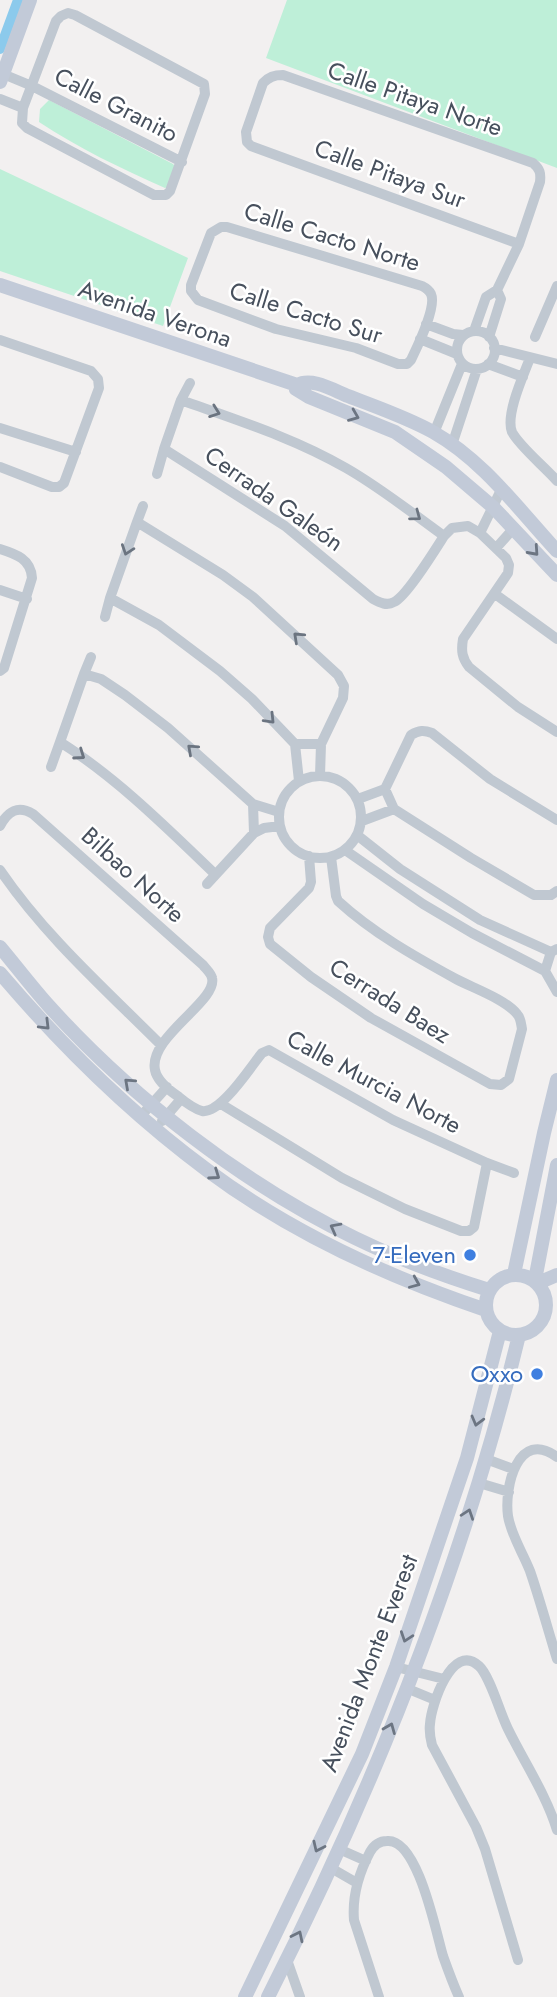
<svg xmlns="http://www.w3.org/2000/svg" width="557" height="1997" font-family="Jost,sans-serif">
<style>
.green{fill:#beefd8}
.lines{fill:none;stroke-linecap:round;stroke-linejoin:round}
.canal{stroke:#8ccaec;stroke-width:10}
.street{stroke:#c0c8d1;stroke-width:10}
.secondary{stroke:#c2cad8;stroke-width:14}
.oneway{stroke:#6b7480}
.oneway2{stroke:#6c7582}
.shop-dot{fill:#3f7fe0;stroke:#fff;stroke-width:2.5}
.labels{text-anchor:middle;stroke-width:5;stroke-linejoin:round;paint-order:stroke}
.street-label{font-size:24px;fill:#47505d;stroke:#fff}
.shop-label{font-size:24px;fill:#366cbe;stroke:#fff;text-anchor:end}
</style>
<rect width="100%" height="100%" fill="#f2f0f0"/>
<path class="green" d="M287 0H557V168L266 58Z
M49 100 173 164 178 170 173 184 165 188C122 169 78 148 39 122L40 109Z
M0 169 188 258 163 326 0 271Z"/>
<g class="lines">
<path class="canal" d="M0 49 18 0"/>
<path class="street" d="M68 13 75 15 204 84 205 94 170 191 166 195H154L27 128 22 123 23 108 56 21 61 16Z
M3 74 32 86 182 162
M0 99 23 108
M221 227H227L422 286C426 288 429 290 431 294 437 307 417 347 411 360L407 364H398L356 348 276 329 198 300 191 291V285L211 233Z
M426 324 453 334 463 335
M474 331 486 297 497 290 519 244 540 182C541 173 540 169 533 163L283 75C274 75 269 77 263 83L246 132 247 142 251 146 519 244
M457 350a19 19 0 1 1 38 0a19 19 0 1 1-38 0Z
M489 337 501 299 497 290
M535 337 557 286
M420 339 457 354
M0 340 91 371 98 379 99 388 64 483 59 487H52L0 467
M494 348 557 364
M530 358C524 374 505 415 512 432 520 447 545 467 557 481
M488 364 523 377
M181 400 190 383
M0 428 76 452
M434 433 462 364
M452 445 477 369
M157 474 164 449
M137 522 143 506
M480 533 502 488
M444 536C412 513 381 488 346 468 294 438 237 420 181 400L164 449 285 526 373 599C380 603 387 606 394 602 406 597 435 550 444 536L452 528 468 526 480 533 506 558 509 565 508 573 463 639C461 651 462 658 469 667L518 707 557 732
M497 547 513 529
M0 549C16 554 31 559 32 578L4 668 0 671
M0 590 27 599
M495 594 557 639
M105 617 110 598
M84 674 91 657
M295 744H321
M51 767 60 742
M279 817a41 41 0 1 1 82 0a41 41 0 1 1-82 0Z
M299 781 295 744 252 699 220 671 159 625 110 598 137 522 223 575 253 597 338 675 344 686 343 698 321 744 320 776
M358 799 385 789
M253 804 254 833
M557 820 490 779 432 733C424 730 419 730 411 735L385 789 394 809 471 858 534 895H551L557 891
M362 821 394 809
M0 826C8 811 18 805 33 814L203 965C206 969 211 973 212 978 218 1001 148 1037 155 1070 157 1081 170 1091 179 1097 185 1102 195 1109 202 1111 221 1114 251 1066 262 1053L269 1050 393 1120 487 1163 514 1173
M357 835 400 869 480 920 551 952
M345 850 423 904 472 933 545 971
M309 856 311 882 309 888 270 928 268 937 270 944 311 977 371 1018 490 1084 501 1085 509 1079 522 1029C521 1024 521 1018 517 1014 505 999 473 988 456 979 414 956 373 933 338 901L336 896 331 857
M0 870C45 936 105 989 161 1045
M215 874C166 827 117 778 60 742L84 674 101 679 125 695 168 728 253 804 279 812
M207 884 254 833 264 828 280 826
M557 949 551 952 545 971 557 992
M221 1104 342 1178 405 1209 461 1231H469L474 1227 487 1163
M140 1117 167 1087
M162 1121 181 1099
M557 1457C518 1428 504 1487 508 1516 511 1535 523 1553 530 1571 540 1600 548 1630 557 1659
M486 1459 513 1469
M479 1483 509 1492
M396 1667 444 1679
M406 1688 435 1700
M339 1849 366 1861
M331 1868 357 1883
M287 1960 300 1997
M518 1960 485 1849 476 1827 432 1745C430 1737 429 1731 430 1724 431 1706 452 1641 479 1666 490 1676 500 1713 508 1729 524 1762 546 1794 557 1830
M379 1997 354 1920C352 1896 359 1873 370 1852 374 1845 379 1841 387 1841 418 1838 436 1933 443 1956 448 1970 453 1984 459 1997"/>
<path class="secondary" d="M0 82 30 0
M0 285 297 385C312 377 333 390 348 396 376 407 406 417 433 432 484 461 518 509 557 551
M297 385 296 389 309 397 395 432 446 467 493 507 557 575
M0 947C16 966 31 986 48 1005 131 1097 243 1184 355 1238 398 1259 444 1276 489 1290
M0 973C62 1046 130 1113 207 1170 290 1232 388 1277 486 1310
M514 1274 544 1133 557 1080
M486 1305a30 30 0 1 1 60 0a30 30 0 1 1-60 0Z
M535 1280 557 1165
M538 1283 557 1275
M245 1997 362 1754 396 1667 467 1458 500 1331
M268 1997C374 1788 464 1563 519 1335"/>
</g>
<defs><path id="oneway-chevron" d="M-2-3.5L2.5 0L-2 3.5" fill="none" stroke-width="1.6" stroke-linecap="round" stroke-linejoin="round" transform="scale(1.75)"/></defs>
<g class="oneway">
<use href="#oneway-chevron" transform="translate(215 412) rotate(20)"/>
<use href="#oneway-chevron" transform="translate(416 516) rotate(37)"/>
<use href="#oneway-chevron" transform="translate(127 550) rotate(109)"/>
<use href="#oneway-chevron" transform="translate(298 637) rotate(-137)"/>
<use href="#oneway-chevron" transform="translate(270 719) rotate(46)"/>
<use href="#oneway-chevron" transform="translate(192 749) rotate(-138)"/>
<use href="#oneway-chevron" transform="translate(80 755) rotate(35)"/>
</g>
<g class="oneway2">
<use href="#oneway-chevron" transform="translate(354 416) rotate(22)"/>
<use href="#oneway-chevron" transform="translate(534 551) rotate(48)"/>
<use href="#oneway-chevron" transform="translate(45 1025) rotate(45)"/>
<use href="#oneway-chevron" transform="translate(129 1083) rotate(-138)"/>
<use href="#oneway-chevron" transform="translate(215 1175) rotate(35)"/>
<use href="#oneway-chevron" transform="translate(335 1228) rotate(-152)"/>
<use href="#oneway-chevron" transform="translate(415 1283) rotate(23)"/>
<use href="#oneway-chevron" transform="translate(477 1421) rotate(105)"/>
<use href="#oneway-chevron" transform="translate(468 1514) rotate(-71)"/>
<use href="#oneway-chevron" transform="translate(406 1637) rotate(109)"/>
<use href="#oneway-chevron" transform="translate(390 1728) rotate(-68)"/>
<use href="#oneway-chevron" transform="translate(318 1847) rotate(115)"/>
<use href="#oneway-chevron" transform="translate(298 1936) rotate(-64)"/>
</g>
<g class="shop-dot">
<circle cx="470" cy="1255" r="7"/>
<circle cx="537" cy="1374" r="7"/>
</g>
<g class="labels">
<g class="street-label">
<text transform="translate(415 99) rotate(19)" y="8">Calle Pitaya Norte</text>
<text transform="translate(116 105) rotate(27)" y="8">Calle Granito</text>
<text transform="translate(390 174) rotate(20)" y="8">Calle Pitaya Sur</text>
<text transform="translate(332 237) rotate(17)" y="8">Calle Cacto Norte</text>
<text transform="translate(306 313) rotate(17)" y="8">Calle Cacto Sur</text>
<text transform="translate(155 314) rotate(19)" y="8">Avenida Verona</text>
<text transform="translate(274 499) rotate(35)" y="8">Cerrada Galeón</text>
<text transform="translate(133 875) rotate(42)" y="8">Bilbao Norte</text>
<text transform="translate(390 1001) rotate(32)" y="8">Cerrada Baez</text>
<text transform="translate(374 1082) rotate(28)" y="8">Calle Murcia Norte</text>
<text transform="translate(369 1663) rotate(-69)" y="8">Avenida Monte Everest</text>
</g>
<g class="shop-label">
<text x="456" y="1263">7-Eleven</text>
<text x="523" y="1382">Oxxo</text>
</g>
</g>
</svg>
